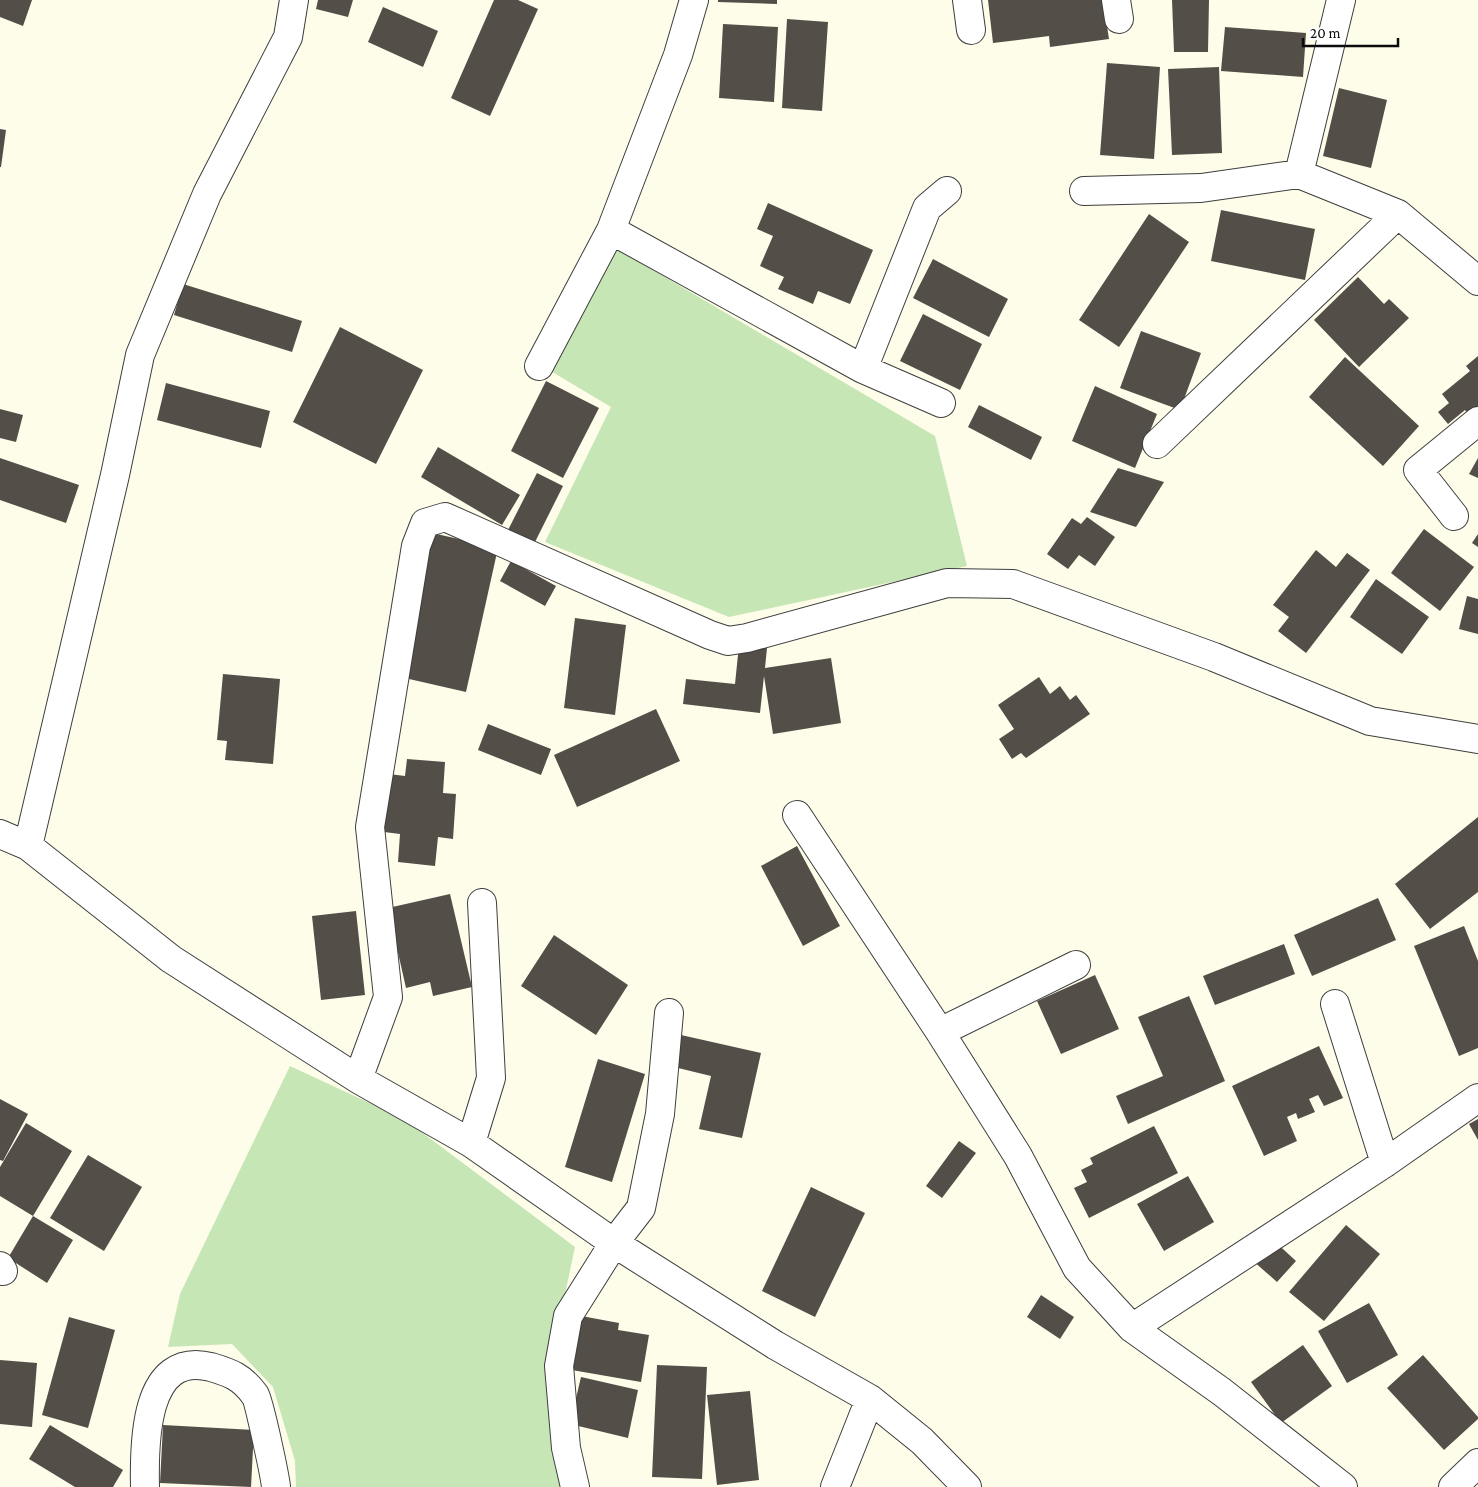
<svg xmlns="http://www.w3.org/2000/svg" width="1478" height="1487" font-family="'Crimson Pro',serif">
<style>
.green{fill:#c7e6b6}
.building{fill:#534e48}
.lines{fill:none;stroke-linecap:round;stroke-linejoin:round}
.minor-casing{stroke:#3e3e3e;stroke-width:30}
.minor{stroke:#fff;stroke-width:28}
</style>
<rect width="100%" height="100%" fill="#fefdea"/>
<path class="green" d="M612 246 935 436 967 566 729 617 545 542 611 407 549 370Z
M290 1066 404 1119 575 1247 553 1351V1454L563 1487H296L295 1461 273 1387 232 1344 168 1347 180 1294Z"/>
<path class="building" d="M0 0H32L23 26 0 17Z
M318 0H353L348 17 316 9Z
M494 0H518L538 9 490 116 451 98Z
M718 0H777V4L718 2Z
M988 0H1103L1109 39 1050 47 1049 36 993 43Z
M1172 0H1209L1208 52H1174Z
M383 7 438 31 423 67 368 42Z
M787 19 828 22 822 111 782 108Z
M723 24 778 27 774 102 719 98Z
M1225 27 1306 33 1303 77 1221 71Z
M1107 63 1160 67 1154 159 1100 155Z
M1219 67 1222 153 1172 155 1168 69Z
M1339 88 1387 100 1371 168 1323 156Z
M0 129 6 130 1 167H0Z
M768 203 873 250 850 304 818 291 813 304 778 289 784 277 760 266 773 236 757 229Z
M1221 210 1315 229 1305 280 1211 261Z
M1149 214 1189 242 1119 347 1079 320Z
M933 259 1008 299 989 337 913 298Z
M1358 277 1384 304 1389 299 1409 318 1359 367 1314 320Z
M183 284 302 321 292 352 174 315Z
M923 314 982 344 960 390 900 361Z
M340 327 423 370 376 464 293 422Z
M1141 331 1201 353 1180 410 1120 388Z
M1478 356V406L1468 414 1465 410 1448 424 1438 412 1449 403 1442 394 1470 371 1466 366Z
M1345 357 1419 426 1383 466 1309 397Z
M546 381 599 408 563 478 511 451Z
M166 383 270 411 261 448 157 420Z
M1095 386 1157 414 1135 468 1072 441Z
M979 405 1042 437 1031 460 968 427Z
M0 409 23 415 16 442 0 438Z
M438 447 520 495 502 525 421 477Z
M0 458 79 485 66 523 0 500Z
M1478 458V478L1469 474Z
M1118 468 1164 482 1136 527 1090 512Z
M537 473 563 486 533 546 507 532Z
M1087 517 1115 537 1095 566 1079 555 1068 569 1047 554 1072 518 1081 524Z
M1424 529 1474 567 1440 611 1391 573Z
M428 532 498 548 466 692 396 676Z
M1478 534V547L1472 543Z
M1316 550 1336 567 1347 553 1370 570 1306 653 1278 631 1289 617 1273 605Z
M511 561 556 586 545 606 500 581Z
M1376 579 1429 617 1402 654 1350 617Z
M1467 596 1478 599V634L1459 629Z
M575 618 626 625 615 715 564 708Z
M739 645 767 648 765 668 831 658 841 723 773 734 764 676 760 713 683 704 686 679 735 684Z
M223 674 280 679 273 764 225 760 227 741 217 740Z
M1039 677 1050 694 1060 686 1070 700 1076 695 1090 714 1026 758 1021 753 1012 759 999 739 1014 729 998 705Z
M656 709 680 761 577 807 554 755Z
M488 724 551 749 541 775 478 750Z
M407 759 445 762 443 793 456 794 453 839 438 837 435 866 398 862 400 834 384 832 389 774 405 776Z
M1478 817V892L1430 929 1395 884Z
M797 846 840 926 803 946 761 866Z
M450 894 472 987 433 996 430 982 406 988 388 908Z
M1378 898 1396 940 1312 976 1294 935Z
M356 911 365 995 321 1000 312 916Z
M1464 926 1478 961V1048L1459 1056 1414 946Z
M554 935 628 985 596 1035 521 986Z
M1284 944 1295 974 1215 1005 1203 976Z
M1095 975 1119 1029 1061 1054 1037 1001Z
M1189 996 1225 1081 1128 1124 1116 1096 1163 1076 1138 1017Z
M681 1035 761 1053 742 1138 699 1129 711 1076 674 1067Z
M1319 1046 1343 1098 1324 1106 1318 1095 1309 1099 1315 1112 1298 1119 1296 1113 1287 1117 1297 1141 1264 1156 1232 1086Z
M598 1059 645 1074 612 1182 565 1167Z
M0 1099 28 1114 3 1161 0 1160Z
M1478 1119V1140L1469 1124Z
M26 1123 72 1151 33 1216 0 1196V1167Z
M1154 1126 1178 1173 1089 1218 1074 1188 1087 1182 1081 1170 1093 1164 1090 1158Z
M959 1141 976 1153 942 1198 926 1186Z
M88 1155 142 1187 104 1251 50 1218Z
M1188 1176 1214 1222 1164 1251 1137 1204Z
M811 1187 865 1213 815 1317 762 1291Z
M33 1216 73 1240 47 1283 8 1258Z
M1346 1225 1380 1254 1324 1321 1289 1292Z
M1271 1238 1296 1261 1277 1282 1252 1260Z
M1041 1295 1074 1317 1060 1339 1027 1317Z
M1369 1303 1398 1355 1347 1383 1318 1331Z
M576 1315 619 1323 618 1330 649 1335 641 1382 566 1369Z
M69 1317 115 1330 88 1428 42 1415Z
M1303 1345 1332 1386 1281 1423 1251 1382Z
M1423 1355 1478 1417V1419L1444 1450 1387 1388Z
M0 1360 37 1363 32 1427 0 1424Z
M657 1365 707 1367 702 1479 652 1477Z
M581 1377 638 1390 628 1438 570 1424Z
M750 1391 759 1480 717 1485 707 1395Z
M50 1425 123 1470 113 1487H75L29 1459Z
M163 1425 254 1430 251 1487 160 1483Z"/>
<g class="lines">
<defs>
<path id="minor" d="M967 0 971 30
M1116 0 1119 19
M1299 174 1341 0
M1084 191 1201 188 1299 174 1398 214 1478 281
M611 230 863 369 941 403
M539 366 611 230 678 55 694 0
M863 369 927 208 947 191
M1157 444 1398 214
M1454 516 1418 470 1478 421
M797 815 940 1032 1018 1156 1077 1268 1132 1328 1222 1392 1343 1487
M0 834 28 846 171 959 358 1079 471 1143 614 1243 775 1345 870 1399 922 1441 967 1487
M28 846 115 475 140 355 207 194 288 37 294 0
M1335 1004 1385 1163
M940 1032 1076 965
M358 1079 388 997 370 827 416 546 425 523 445 517 710 635 728 641 747 638 947 583 1013 584 1214 657 1370 721 1478 739
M471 1143 491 1078 482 903
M0 1266 3 1271
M1132 1328 1385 1163 1478 1098
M145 1487C144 1443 144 1350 211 1367 231 1373 242 1377 255 1395 259 1401 275 1476 276 1487
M575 1487 566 1448 559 1366 568 1316 614 1243 641 1208 660 1114 669 1013
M835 1487 870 1399
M1453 1487 1478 1463"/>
</defs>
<use href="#minor" class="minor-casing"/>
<use href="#minor" class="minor"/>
</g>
<path d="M1303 38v8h95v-8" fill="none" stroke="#0b0b0b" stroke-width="2.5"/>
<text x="1310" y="38" font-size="15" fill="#0b0b0b" stroke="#ffffff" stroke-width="4" paint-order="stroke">20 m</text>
</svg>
